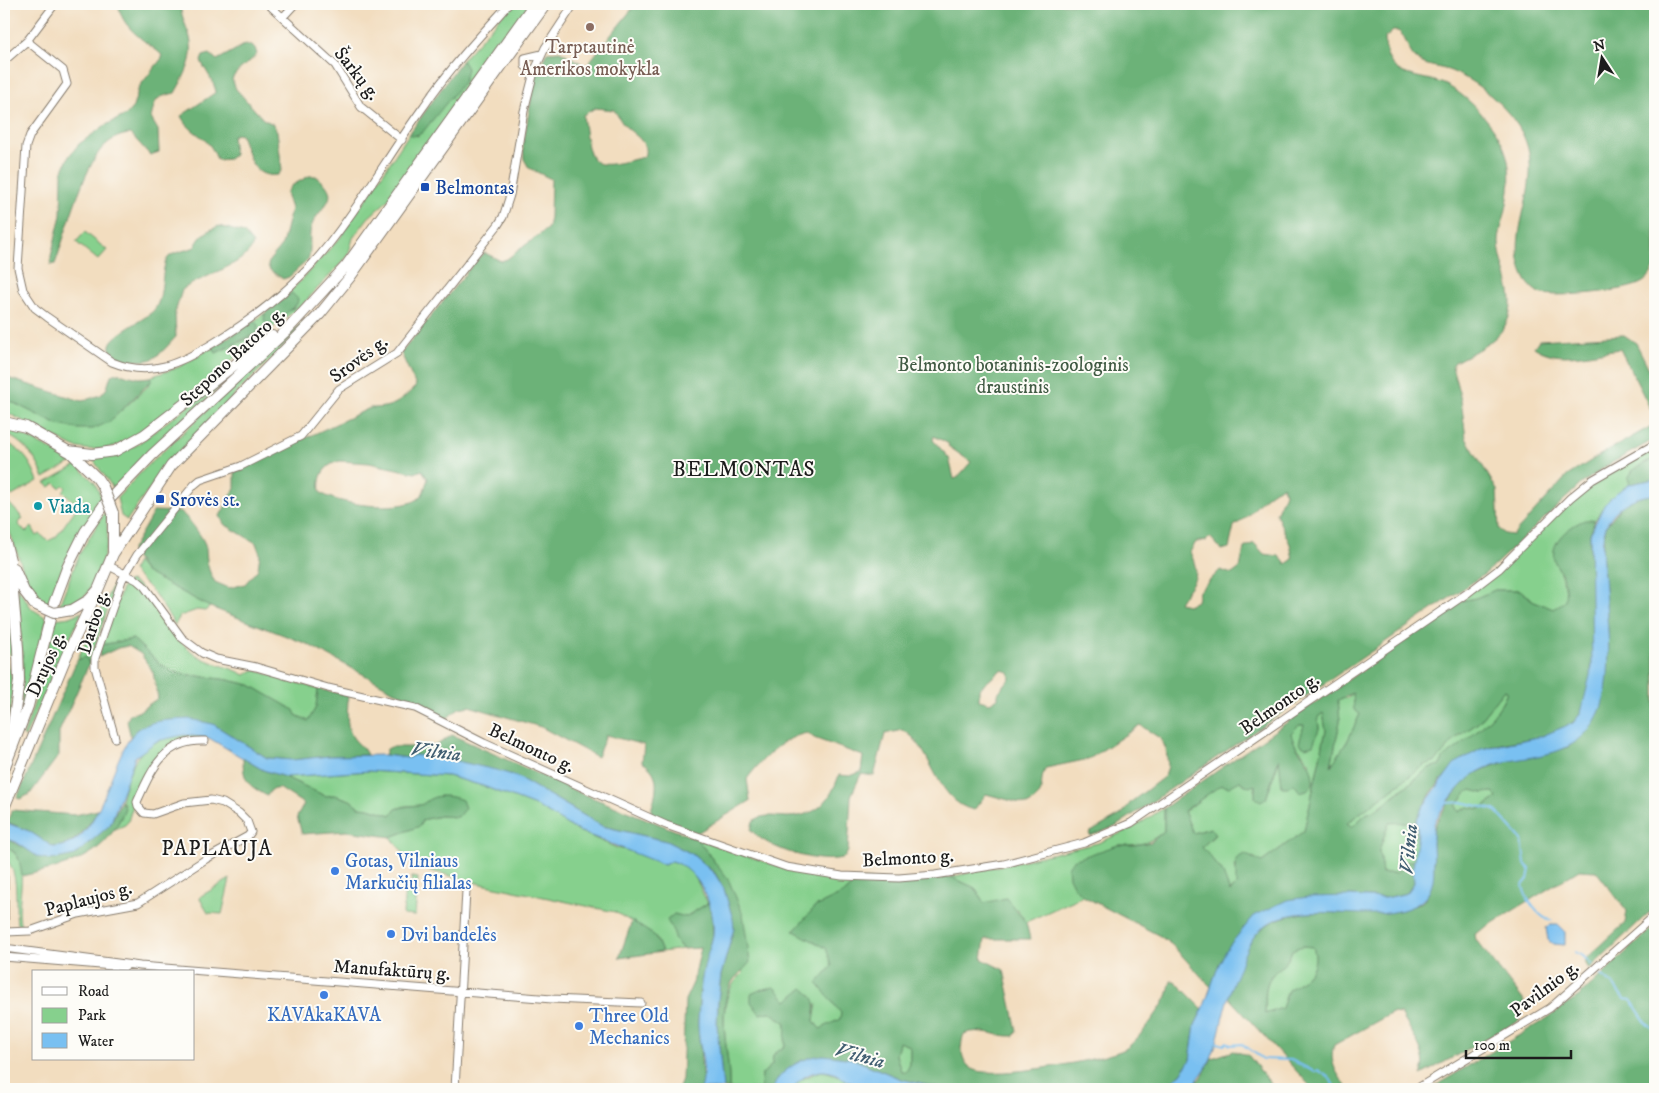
<svg xmlns="http://www.w3.org/2000/svg" width="1659" height="1093" font-family="'IM FELL DW Pica',serif">
<style>
.green{fill:#86d08d;stroke:#517654}
.forest{fill:#6cb278;stroke:#44674a;fill-rule:evenodd}
.water{fill:#79c0f1;stroke:#4a6e86}
.lines{fill:none;stroke-linecap:round;stroke-linejoin:round}
.stream{stroke:#79c0f1;stroke-width:2}
.minor-casing{stroke:#877c6e;stroke-width:9}
.primary-casing{stroke:#877c6e;stroke-width:12}
.minor{stroke:#fff;stroke-width:7}
.primary{stroke:#fff;stroke-width:10}
.primary-bridge-casing{stroke:#877c6e;stroke-width:12;stroke-linecap:butt}
.primary-bridge{stroke:#fff;stroke-width:10}
.education-dot{fill:#8d6e63;stroke:#fdfcf7;stroke-width:2}
.transit-dot{fill:#1a4fb4;stroke:#fdfcf7;stroke-width:2}
.culture-dot{fill:#0f9aa8;stroke:#fdfcf7;stroke-width:2}
.shop-dot{fill:#3f7fe0;stroke:#fdfcf7;stroke-width:2}
.labels{text-anchor:middle;stroke-width:4;stroke-linejoin:round;paint-order:stroke}
.education-label{font-size:19px;fill:#785e54;stroke:#fdfcf7}
.street-label{font-size:19px;fill:#1c1c1c;stroke:#fdfcf7}
.transit-label{font-size:19px;fill:#164399;stroke:#fdfcf7;text-anchor:start}
.park-label{font-size:19px;fill:#415b44;stroke:#fdfcf7}
.culture-label{font-size:19px;fill:#0d838f;stroke:#fdfcf7;text-anchor:start}
.shop-label{font-size:19px;fill:#366cbe;stroke:#fdfcf7;text-anchor:start}
.water-label{font-size:20px;font-style:italic;fill:#415e71;stroke:#fdfcf7}
.quarter-label{font-size:21px;letter-spacing:1px;fill:#1c1c1c;stroke:#fdfcf7}
</style>
<rect width="100%" height="100%" fill="#fdfcf7"/>
<filter id="ink" filterUnits="userSpaceOnUse"><feTurbulence type="fractalNoise" baseFrequency=".02" numOctaves="2"/><feDisplacementMap in="SourceGraphic" scale="10" xChannelSelector="R" yChannelSelector="G"/><feConvolveMatrix kernelMatrix="1 2 1 2 8 2 1 2 1" color-interpolation-filters="sRGB"/></filter>
<filter id="wash" filterUnits="userSpaceOnUse"><feTurbulence type="fractalNoise" baseFrequency=".0096" numOctaves="4" result="noise"/><feDisplacementMap in="SourceGraphic" scale="20" xChannelSelector="R" yChannelSelector="G"/><feGaussianBlur stdDeviation="1.12" result="paint"/><feColorMatrix in="noise" values="0 0 0 0 0 0 0 0 0 0 0 0 0 0 0 0 0 1.4 0 .05"/><feComposite in="paint" operator="in"/></filter>
<g filter="url(#wash)">
<rect width="100%" height="100%" fill="#f2ddbf"/>
<path class="green" d="M512 4H529L388 200 368 218 353 238 348 256 303 304 137 435C118 448 97 453 74 447L4 411V398L58 425 109 422 148 386 152 380 150 377 179 367 213 347 216 353 254 336 257 333 258 325 254 321 265 313 264 316 294 308 298 299 292 294 286 296 340 238 409 134 418 136 462 60Z
M85 232 107 250 98 260 76 242Z
M308 317 310 319 168 463 127 520 121 516 117 498 147 466Z
M243 365 113 488 92 458 112 455 135 446Z
M4 426 74 461 44 478C36 456 24 443 4 433Z
M4 441C22 450 31 461 38 481L12 496 4 488Z
M1655 447V458L1644 463 1628 478 1630 484C1614 494 1605 504 1595 520 1585 520 1580 523 1571 529 1537 551 1568 572 1566 601L1553 609 1532 600 1520 590H1495L1476 598 1461 601 1581 493 1602 477Z
M77 465 95 483 102 499 65 561 49 607 37 600 31 592 4 516V498L23 518 18 524 26 532 32 527 37 536 40 534 48 541 56 537 78 506 63 491 66 488 63 485 60 488 55 483 50 487 45 483Z
M106 510 108 541 103 559 87 594 73 605 58 608 79 555Z
M137 562 145 572 210 607 205 611 197 610 180 616 175 625 154 593 132 571Z
M117 576H119L89 664 88 660 81 658 77 660Z
M7 581 16 669 10 654 4 650Z
M131 581 139 586C158 609 174 644 202 658 216 665 231 667 245 675L254 670 318 689 316 707 309 721 296 715 293 710 250 685 228 680 176 673 161 665 133 639 101 645 124 583Z
M17 586 32 609 47 618 21 715 23 662Z
M82 612 25 737 23 736 39 689 55 619 70 617Z
M4 657C16 674 13 702 8 722V705L4 701Z
M1504 690H1507C1504 712 1463 745 1444 757L1440 765 1429 768 1377 809 1366 814 1352 827 1347 823 1424 765 1436 761 1457 737 1478 723Z
M1353 693 1360 714 1348 740 1331 767 1340 721 1338 699 1347 698Z
M1323 713 1326 730 1304 831 1262 862 1253 857 1235 866 1238 877 1236 886 1229 892 1222 871 1202 847 1215 835 1211 828 1193 833 1184 812 1221 784 1240 781 1245 785H1255L1254 790 1261 801 1266 799 1280 757 1282 786 1310 763 1292 740 1291 733 1299 725H1305L1301 733 1319 729 1318 717Z
M184 735 209 738C198 739 185 738 174 743 154 752 133 801 128 822L125 825 113 830 121 818 124 803 121 801C131 761 139 740 184 735Z
M369 771 448 776 483 786 538 807 576 830 617 848 634 852 664 865 672 861C697 869 697 884 708 903L685 917 674 914C674 926 672 941 683 949L662 952 655 936 615 912 477 883 413 866 391 837 419 826 422 820 440 816 458 817 447 798 441 796 421 805 405 806 396 809 391 815 369 808 359 807 350 800 335 795 325 796 285 777Z
M1472 790 1483 793 1493 792 1497 798 1480 809 1468 807 1459 812 1456 806 1467 792Z
M1164 808V831C1147 845 1139 845 1117 845L1074 887 1083 896 1026 922 1017 909 984 903 975 888 951 877 1098 843 1133 828Z
M1394 822H1416L1418 849 1414 860 1406 862 1396 873H1382L1379 850 1389 823Z
M697 839 801 874 859 880 844 893 815 907 832 966 818 983 841 1013 840 1019 820 1030 814 1021 817 1004 787 1001 782 998 770 1012 786 1023 785 1046 773 1055 772 1065 762 1074 761 1089H729C731 1052 710 1000 743 973L719 868Z
M4 847C36 857 13 901 21 926L17 924C14 900 21 875 4 856Z
M412 877 418 878 415 916 403 915 405 884H411Z
M230 879 222 914 208 913 200 899 201 896Z
M1302 946 1313 947C1321 967 1305 980 1288 990L1282 1008 1265 1014C1267 1003 1263 989 1270 978 1279 965 1286 968 1292 950Z
M899 1042 910 1046V1064L907 1072 901 1071 896 1055Z
M820 1071C835 1072 846 1081 861 1084L864 1089H793L800 1080Z"/>
<path class="forest" d="M119 4H180C181 14 185 24 189 34 196 57 186 73 175 93 154 98 156 98 151 118L158 130 159 152 150 155 131 134C119 134 106 142 99 152 79 181 67 230 55 264L51 265V256L61 215 62 173 69 156 79 144 104 126 126 115 133 107 139 87 162 58 161 54C145 41 119 26 119 4Z
M636 4H898L904 7 911 4H1655V267C1652 272 1648 279 1643 282 1628 292 1561 297 1543 294 1536 293 1529 285 1526 280 1499 231 1553 180 1518 126 1503 103 1476 81 1451 71 1441 67 1428 67 1419 61 1407 54 1408 38 1398 31H1393L1385 38C1385 81 1416 73 1444 84 1457 90 1470 101 1480 112 1508 143 1515 167 1506 209 1504 219 1499 232 1499 242 1500 270 1520 297 1506 324 1496 343 1473 352 1455 362L1452 366 1461 400 1466 438 1497 490 1499 529 1505 534 1513 535 1567 476 1600 455 1655 424V439L1606 466 1580 485 1486 573 1115 827 1090 836 1089 833 1122 814 1131 802 1165 776 1168 766 1166 749 1161 739 1140 725 1089 759 1046 768C1036 784 1050 793 1027 805L986 794 974 810C934 802 932 743 902 730L885 734 874 776 861 774 851 796 848 851 845 857C821 866 767 849 751 830L753 821C764 813 775 817 788 817 817 816 830 802 839 775L850 776 861 772 863 756 814 738 808 733C784 736 761 760 747 779L750 801 697 833 650 815C655 794 664 775 642 762L644 745 606 735 597 757 541 727 469 706 459 708 446 719 307 644 210 607 145 572 131 551 154 511 181 512C188 518 205 539 206 548 207 562 207 569 215 582L229 588 245 584 258 569 260 554 256 543 224 524 220 516 235 488V471L370 408C394 408 400 402 416 386L401 353 479 257 485 253 501 261 507 259 548 228 550 217 551 179 529 168 524 159 523 146 535 77 547 52 560 51 586 66ZM595 108 614 110C617 114 620 120 623 124 632 134 650 141 644 157 591 170 590 171 583 115ZM934 436 949 444 948 446 971 462 957 478 954 479 949 458 933 440ZM340 461 369 463 415 473 422 470 428 479C425 485 424 496 418 499 401 512 335 505 320 492 318 476 324 465 340 461ZM1283 486 1285 493 1276 514 1290 544 1293 559 1286 564 1279 556 1264 554 1254 543 1244 548 1240 568 1232 574 1220 570 1199 591 1197 601 1187 605 1179 603C1192 580 1203 580 1190 552L1196 542 1206 541 1210 537 1222 550 1229 548 1234 526C1255 514 1259 496 1283 486ZM1001 670 1009 672 1010 678 998 693V698L990 703 979 700V689Z
M246 44 255 48 257 54C249 64 238 68 232 79L236 89 263 119 273 124 277 131 282 170 278 175C251 179 249 154 241 135L236 134 232 136 234 155 229 159 217 160C209 134 191 136 181 116L216 92C214 81 206 72 201 61L203 56 210 54 217 60Z
M462 60 467 68 464 81 422 133 413 136 409 134Z
M309 176H316C347 199 317 206 311 228 308 239 312 250 308 260L289 277 283 279 270 270 268 266 269 261 282 245 291 209 286 193 291 186Z
M219 226 244 233 253 244C249 264 198 277 182 290L175 313 176 337C169 344 162 353 154 358 144 364 107 361 110 345 112 334 145 320 154 310 166 296 159 263 170 256 175 252 188 250 195 247 200 235 207 231 219 226Z
M292 293 298 299 297 304 273 324H267L264 321 265 313Z
M254 321 258 325 257 333 216 353 213 347Z
M1624 335 1636 343 1655 381V418L1620 349C1593 352 1558 364 1534 347L1539 340Z
M117 373 139 378 150 377 152 380 109 422 93 429H79L58 425 4 398V377L82 401 101 395 107 388 111 375Z
M1655 458V479L1630 484 1628 478 1633 470Z
M1655 495V907L1589 969 1585 962 1587 958 1625 923 1627 911 1596 871 1579 870 1475 934 1476 940 1524 1001 1519 1021 1421 1075C1431 1056 1410 1031 1401 1014L1392 1013 1334 1045C1328 1063 1338 1075 1348 1089H1313L1228 997C1236 976 1242 948 1258 932 1295 896 1362 924 1408 908 1414 906 1421 904 1425 899 1436 884 1433 853 1433 836 1434 823 1440 816 1447 805 1452 797 1458 788 1465 781 1484 762 1542 755 1569 747L1607 681 1608 632 1602 550 1606 526 1623 504 1640 496ZM1472 790 1483 793 1493 792 1497 798 1480 809 1468 807 1459 812 1456 806 1467 792ZM1302 946 1313 947C1321 967 1305 980 1288 990L1282 1008 1265 1014C1266 1003 1263 989 1270 978 1279 965 1286 968 1292 950Z
M1585 520H1595L1590 534C1590 582 1601 669 1581 712 1569 740 1504 739 1480 750 1451 763 1427 793 1416 822L1389 823 1379 850 1382 873H1396L1407 862 1414 860V883L1407 893 1386 898 1349 896 1243 928 1219 964 1211 987 1172 945 1160 936 1083 896 1074 887 1069 877 1068 867 1073 860 1118 845H1135L1151 842 1164 831V808L1461 601 1476 598 1495 590H1520L1532 600 1553 609 1565 601C1566 591 1565 580 1560 571 1558 567 1555 564 1554 560 1550 541 1569 526 1585 520ZM1504 690 1507 691C1504 712 1462 745 1444 757L1440 765 1429 768 1378 809 1366 814 1352 827 1347 823 1424 765 1436 761 1457 737 1478 723ZM1353 693 1354 710 1360 714 1348 740 1331 766 1340 721 1338 700ZM1323 713 1326 731 1304 831 1262 862 1244 854 1236 859V886L1230 892 1222 871 1202 847 1215 834 1211 828 1193 833 1184 811 1221 785 1229 787 1240 781 1249 787 1255 785V798L1261 801 1266 799 1279 758 1282 787H1289L1294 784 1300 792 1307 790 1313 784C1314 758 1295 754 1291 733L1299 725H1304L1299 743 1305 747 1313 745 1319 729 1318 717Z
M133 639 161 665 176 673 228 680 250 685 294 710 296 715 308 721 316 707 318 689 348 695C348 708 345 725 352 736 357 744 364 747 367 755L329 756 292 760 267 758 213 724 138 729 131 738 127 721 130 714 138 712 158 698 153 672 141 654 128 646 118 648 99 657 101 645Z
M86 657 89 664 59 732V755L30 794 20 799 17 798 77 660Z
M452 735 578 792 697 839 729 881 743 914 750 962C745 969 736 976 732 982 715 1014 731 1055 729 1089H723L717 1025 718 1000 721 975 734 928 724 889 715 873 692 854 666 841 602 826 516 776 448 759 414 755 408 758 385 755 387 749 391 747H429L437 745Z
M243 758 263 770 285 777 325 796 335 795 350 800 359 807 369 808 391 815 396 809C404 806 411 806 420 805 424 804 426 801 430 799 439 794 453 796 462 800L465 808 458 817 440 816 422 820 420 826 391 837 347 831 302 834 297 817 304 804 279 788 271 790 267 796C248 785 243 782 243 758Z
M121 801 125 808C106 859 69 865 22 876 19 861 21 852 4 847V838C21 844 34 856 51 860L110 825Z
M12 810 75 815 98 810C88 827 74 847 53 847L29 831 7 822Z
M951 877 975 888 984 903 1006 898 1026 922 1030 939H985L982 959 1004 970 1017 1031 1014 1036C996 1037 980 1027 964 1034 959 1046 961 1065 975 1070 996 1079 1104 1060 1125 1049 1136 1043 1162 1008 1167 996 1169 991 1169 986 1171 981H1175L1203 1009 1195 1025 1190 1060 1181 1074 1170 1082 1157 1086 1136 1089H942L901 1079 853 1059 802 1060 784 1072 773 1089H761L762 1074 772 1065 773 1055 785 1046 786 1023 770 1012 760 1014 751 1002V994L762 989 775 987 787 1001 803 988C818 1000 816 1003 814 1021L820 1029 840 1019 841 1013 817 983 832 966 826 948 794 931 815 907 844 893 859 880 910 881ZM899 1042 910 1046V1064L906 1072 901 1071 896 1055Z
M708 903 712 916 713 935 700 989 698 1024 703 1085 701 1089H678L682 1079 685 1000 693 983 701 948 683 949 674 939V933L667 920 674 914 686 917Z
M632 921 655 936 662 952 619 958Z
M1655 925 1654 1089H1430L1546 1019 1579 996Z
M1233 1051 1248 1055 1275 1089H1188L1202 1077 1212 1058Z"/>
<path class="water" d="M1655 479V495C1635 495 1613 507 1606 527 1600 542 1603 560 1604 575 1606 614 1616 677 1599 713 1570 775 1505 744 1466 781 1457 789 1438 813 1434 824 1433 829 1433 837 1433 842 1434 876 1440 901 1399 911 1356 922 1289 897 1257 933 1248 943 1243 956 1239 969 1235 978 1231 988 1228 998 1217 1034 1218 1063 1188 1089H1136L1170 1082 1181 1074 1190 1060 1195 1025 1203 1009 1219 964 1228 947 1254 916 1287 900 1308 897 1349 896 1386 898 1407 893 1414 883 1413 867 1418 833 1416 822 1422 808 1454 764 1481 749 1542 736 1573 723 1581 713 1592 667 1590 534 1604 505 1616 493 1630 484Z
M189 719 213 724 267 758 292 760 329 756 385 755 408 758 414 755 448 759 496 770 516 776 602 826 666 841 692 854 715 874 724 889 733 919 734 928 721 975 718 1000 717 1025 723 1089H701C708 1067 697 1043 698 1021 699 1003 700 986 704 968 706 957 711 946 713 935 716 908 699 869 672 861L664 865 576 830 538 807 483 786 448 776 369 771 285 777 263 770 209 738 184 735 157 741 135 757 110 825 75 855 51 860 38 857 16 842 4 838V822L29 831 53 847C106 847 108 749 140 728 155 719 173 720 189 719Z
M1550 925H1558L1565 932V945L1553 944 1548 940 1546 928Z
M824 1055 853 1059 901 1079 942 1089H864C859 1083 854 1084 847 1081 841 1078 837 1073 830 1072 816 1068 800 1077 793 1089H773C778 1070 805 1056 824 1055Z"/>
<g class="lines">
<path class="stream" d="M1447 803 1462 802 1495 810 1522 840 1525 864 1530 869 1528 879 1523 885C1524 896 1539 920 1552 920
M1575 952 1583 956 1591 964
M1599 974 1613 984 1624 999 1631 1000 1647 1024 1655 1030
M1215 1042 1224 1045 1227 1042 1230 1045 1242 1044 1263 1059 1291 1060 1315 1072 1318 1070 1331 1079 1335 1089"/>
</g>
</g>
<g filter="url(#ink)">
<g class="lines">
<defs>
<path id="minor" d="M268 4 335 65 361 107 402 140
M283 17 295 4
M27 41 63 70 67 84 30 135 26 146 18 268 23 290 35 308 47 317 112 362C151 378 181 363 215 342 258 316 298 284 329 244 364 200 391 151 424 106 449 69 479 37 509 4
M4 61 27 41 55 4
M534 72 525 66V58L542 54
M109 566 137 580 144 586 182 638 202 653 216 659 256 667 328 688 415 708 484 743 666 825 786 867 842 876 899 878 935 875 1004 864 1084 843 1131 823 1469 592 1499 569 1570 498 1592 480 1655 444
M115 738 95 667V658L122 580 137 555 194 485 200 480 241 466 301 436 339 389 397 353 498 225 503 217 510 195 524 111 534 72 545 48 574 4
M4 877 5 949
M6 932 30 931 78 914 138 903 206 859 248 836 251 832 247 821 239 813 223 803 211 800 184 803 153 814 144 813 138 806 137 802C152 769 164 739 205 741
M4 948 140 966 552 999 641 1003
M4 957 125 967
M455 1089 466 891
M1416 1089 1550 1008 1655 915"/>
<path id="primary" d="M4 422 26 427 68 451 92 454 115 451 144 435 272 336
M69 451 97 478
M113 513V551
M4 537 10 560 18 648 19 681 11 740
M14 568 24 591 34 604
M72 610 89 600 98 590 113 554 171 466 320 314 350 277 546 4
M4 769 28 706 54 603 67 568 85 532 104 505 152 455 286 331 346 266 534 4
M4 808 66 657 94 598"/>
</defs>
<use href="#minor" class="minor-casing"/>
<use href="#primary" class="primary-casing"/>
<use href="#minor" class="minor"/>
<use href="#primary" class="primary"/>
<defs>
<path id="primary-bridge" d="M97 478 103 487 113 513
M34 604 54 613 72 610"/>
</defs>
<use href="#primary-bridge" class="primary-bridge-casing"/>
<use href="#primary-bridge" class="primary-bridge"/>
</g>
</g>
<circle class="education-dot" cx="590" cy="27" r="5"/>
<g class="transit-dot">
<rect x="420" y="182" width="10" height="10" rx="2.5"/>
<rect x="155" y="494" width="10" height="10" rx="2.5"/>
</g>
<circle class="culture-dot" cx="38" cy="506" r="5"/>
<g class="shop-dot">
<circle cx="335" cy="871" r="5"/>
<circle cx="391" cy="934" r="5"/>
<circle cx="324" cy="995" r="5"/>
<circle cx="579" cy="1026" r="5"/>
</g>
<g class="labels">
<g class="education-label">
<text x="590" y="53">Tarptautinė<tspan x="590" dy="22">Amerikos mokykla</tspan></text>
</g>
<g class="street-label">
<text transform="translate(358 73) rotate(52)" y="7">Šarkų g.</text>
<text transform="translate(232 356) rotate(-43)" y="7">Stepono Batoro g.</text>
<text transform="translate(358 358) rotate(-36)" y="7">Srovės g.</text>
<text transform="translate(92 622) rotate(-73)" y="7">Darbo g.</text>
<text transform="translate(45 664) rotate(-66)" y="7">Drujos g.</text>
<text transform="translate(1279 703) rotate(-35)" y="7">Belmonto g.</text>
<text transform="translate(532 747) rotate(25)" y="7">Belmonto g.</text>
<text transform="translate(908 857) rotate(-3)" y="7">Belmonto g.</text>
<text transform="translate(88 898) rotate(-15)" y="7">Paplaujos g.</text>
<text transform="translate(392 969) rotate(4)" y="7">Manufaktūrų g.</text>
<text transform="translate(1544 988) rotate(-37)" y="7">Pavilnio g.</text>
</g>
<g class="transit-label">
<text x="435" y="194">Belmontas</text>
<text x="170" y="506">Srovės st.</text>
</g>
<g class="park-label">
<text x="1013" y="371">Belmonto botaninis-zoologinis<tspan x="1013" dy="22">draustinis</tspan></text>
</g>
<g class="culture-label">
<text x="48" y="513">Viada</text>
</g>
<g class="shop-label">
<text x="345" y="867">Gotas, Vilniaus<tspan x="345" dy="22">Markučių filialas</tspan></text>
<text x="401" y="941">Dvi bandelės</text>
<text x="324" y="1021" text-anchor="middle">KAVAkaKAVA</text>
<text x="589" y="1022">Three Old<tspan x="589" dy="22">Mechanics</tspan></text>
</g>
<g class="water-label">
<text transform="translate(436 751) rotate(7)" y="7">Vilnia</text>
<text transform="translate(1408 849) rotate(-85)" y="7">Vilnia</text>
<text transform="translate(860 1055) rotate(15)" y="7">Vilnia</text>
</g>
<g class="quarter-label">
<text x="744" y="476">BELMONTAS</text>
<text x="217" y="855">PAPLAUJA</text>
</g>
</g>
<rect width="1659" height="1093" fill="none" stroke="#fdfcf7" stroke-width="20"/>
<rect x="32" y="970" width="162" height="90" fill="#fdfcf7" stroke="#a3a29f"/>
<rect x="42" y="987" width="25" height="8" fill="#ffffff" stroke="#a3a29f"/>
<text x="78" y="996" font-size="15" fill="#1c1c1c">Road</text>
<rect x="42" y="1008" width="25" height="15" fill="#86d08d" stroke="#a3a29f"/>
<text x="78" y="1020" font-size="15" fill="#1c1c1c">Park</text>
<rect x="42" y="1033" width="25" height="15" fill="#79c0f1" stroke="#a3a29f"/>
<text x="78" y="1046" font-size="15" fill="#1c1c1c">Water</text>
<g transform="translate(1602 58) rotate(348)" stroke="#fdfcf7" stroke-width="4" paint-order="stroke">
<path d="M0-4L9 19L0 12L-9 19Z" fill="#1c1c1c"/>
<text y="-8" font-size="14" font-weight="bold" text-anchor="middle" fill="#1c1c1c">N</text>
</g>
<path d="M1466 1050v8h105v-8" fill="none" stroke="#1c1c1c" stroke-width="2.5"/>
<text x="1474" y="1050" font-size="15" fill="#1c1c1c" stroke="#fdfcf7" stroke-width="4" paint-order="stroke">100 m</text>
</svg>
